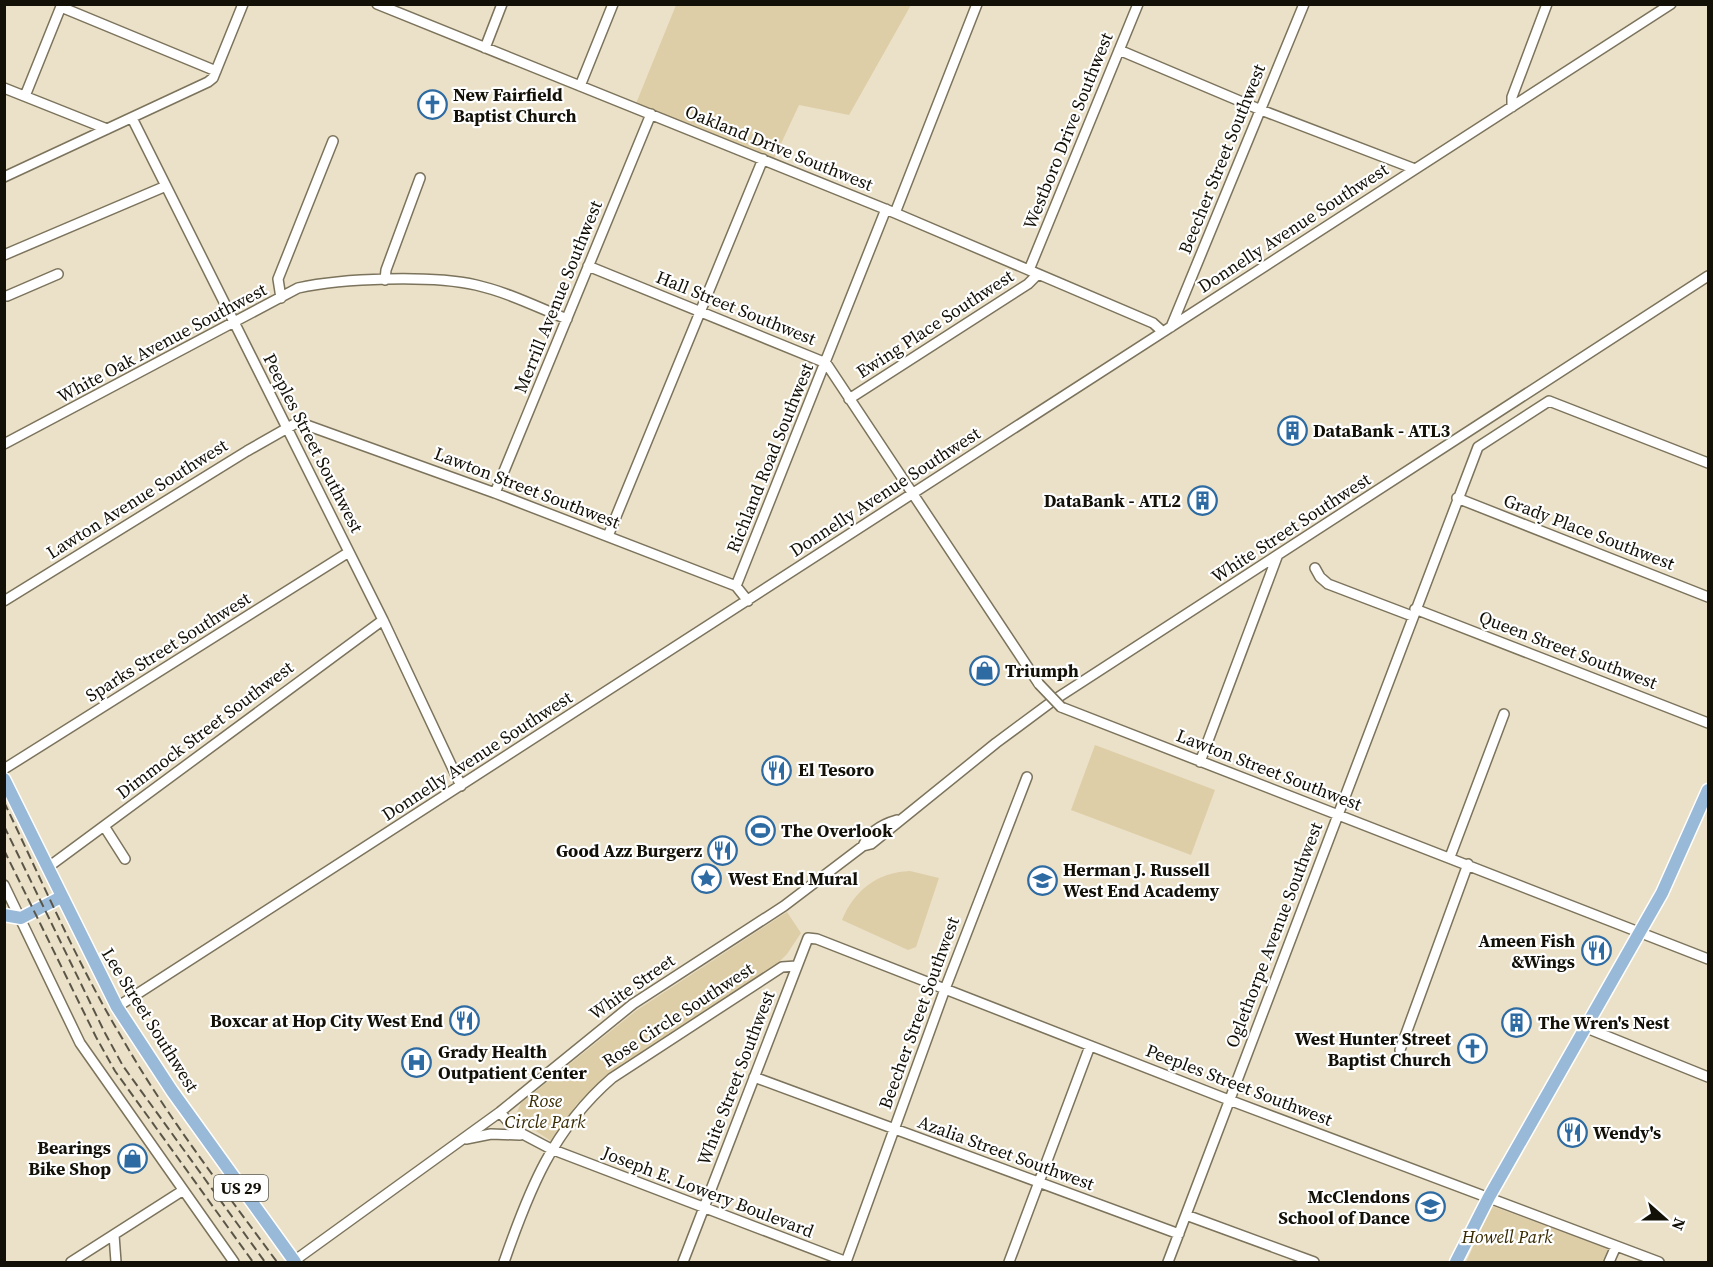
<svg xmlns="http://www.w3.org/2000/svg" width="1713" height="1267" font-family="'Source Serif 4',serif">
<style>
.green{fill:#decea7}
.lines{fill:none;stroke-linecap:round;stroke-linejoin:round}
.minor-casing{stroke:#7c735c;stroke-width:12}
.major-casing{stroke:#fff;stroke-width:15}
.minor{stroke:#fff;stroke-width:9}
.major{stroke:#99b9d8;stroke-width:12}
.rail{stroke:#5a5547;stroke-width:2;stroke-dasharray:9 4.5;stroke-linecap:butt}
.minor-bridge-casing{stroke:#7c735c;stroke-width:12;stroke-linecap:butt}
.minor-bridge{stroke:#fff;stroke-width:9}
.labels{text-anchor:middle;stroke-width:4.5;stroke-linejoin:round;paint-order:stroke}
.shield{fill:#fff;stroke:#5a5851;stroke-width:1.5}
.shield-label{font-size:16px;font-weight:bold;fill:#131007}
.poi-label{font-size:18px;font-weight:bold;fill:#131007;stroke:#fff;text-anchor:start}
.street-label{font-size:18px;fill:#131007;stroke:#fff}
.park-label{font-size:18px;font-style:italic;fill:#382a01;stroke:#fff}
</style>
<rect width="100%" height="100%" fill="#ebe1c8"/>
<path class="green" d="M676 5H911L849 115 799 105 772 163 635 106Z
M1095 745 1215 790 1191 855 1071 810Z
M910 871 939 878 916 947 908 950 842 920C854 891 877 872 910 871Z
M787 912 801 933 787 954 778 963 597 1085 577 1104 551 1141 522 1122 517 1112 521 1103 637 1010Z
M1492 1206 1608 1249 1602 1262H1466Z"/>
<g class="lines">
<defs>
<path id="minor" d="M377 4 895 213 1153 323 1163 332
M61 7 216 71
M485 48 502 4
M1119 50 1261 110 1415 169
M580 86 613 4
M4 88 107 129
M25 96 62 4
M1512 107V97L1547 4
M132 118 383 620 461 786
M4 177 208 82 213 78 243 4
M895 213 977 4
M4 255 166 186
M588 266 826 363 1039 684
M1029 270 1138 4
M385 280 386 270 420 178
M7 296 58 274
M281 298 278 279 333 141
M1171 327 1304 4
M849 399 1028 284 1038 274
M4 444 298 288C343 278 431 275 476 285 507 292 537 307 567 319
M495 493 651 114
M1457 498 1708 597
M608 536 763 159
M1315 568 1320 577 1328 584 1412 616
M736 586 886 209
M4 601 247 451 298 422 495 493 736 586 748 601
M1415 609 1708 723
M1061 707 1708 959
M1200 762 1277 557
M4 769 349 552
M104 826 125 859
M863 846C869 832 883 824 897 820
M1450 857 1504 714
M47 868 383 620
M4 885 80 1043 234 1262
M117 1007 1671 4
M1584 1027 1708 1077
M1400 1050 1468 864
M754 1077 1179 1234
M500 1112 515 1130 551 1149 847 1262
M466 1139 491 1134 520 1135
M1186 1215 1314 1262
M114 1235 116 1262
M294 1261 500 1112 633 1004 784 906 863 846 871 844 996 743 1054 700 1708 276
M71 1262 182 1191
M504 1262C529 1190 553 1129 612 1078L782 967 796 966
M683 1262 808 938 817 939 1229 1100 1659 1262
M846 1262 945 989 1027 777
M1009 1262 1090 1046
M1168 1262 1478 447 1549 401 1708 463
M1609 1262 1616 1246"/>
<path id="major" d="M4 779 117 1007 172 1091 295 1262
M4 915 21 918 61 897
M1456 1262 1489 1197 1662 893 1708 790"/>
</defs>
<use href="#minor" class="minor-casing"/>
<use href="#major" class="major-casing"/>
<use href="#minor" class="minor"/>
<use href="#major" class="major"/>
<path class="rail" d="M4 802C42 881 77 963 122 1038 167 1117 224 1190 277 1262
M4 826 105 1033 123 1066 265 1262
M4 850 96 1037 115 1071 253 1262"/>
<defs>
<path id="minor-bridge" d="M1039 684 1061 707"/>
</defs>
<use href="#minor-bridge" class="minor-bridge-casing"/>
<use href="#minor-bridge" class="minor-bridge"/>
</g>
<defs>
<symbol id="church-ring" viewBox="-11 -11 22 22"><circle r="9.5" fill="#fff" stroke="#2d6ba2" stroke-width="1.5"/><path d="M-1.2-6h2.4v3.5h3.3v2.4h-3.3V6h-2.4V-.1h-3.3v-2.4h3.3Z" fill="#2d6ba2"/></symbol>
<symbol id="building-ring" viewBox="-11 -11 22 22"><circle r="9.5" fill="#fff" stroke="#2d6ba2" stroke-width="1.5"/><path d="M-4-6H4V6H1V3H-1V6H-4ZM-2.5-4.3h1.7v1.8h-1.7ZM.8-4.3h1.7v1.8H.8ZM-2.5-1h1.7V.8h-1.7ZM.8-1h1.7V.8H.8Z" fill="#2d6ba2"/></symbol>
<symbol id="shop-ring" viewBox="-11 -11 22 22"><circle r="9.5" fill="#fff" stroke="#2d6ba2" stroke-width="1.5"/><path d="M-5-2.5h2.3a2.7 3.5 0 0 1 5.4 0H5L5.5 6h-11ZM-1.5-2.5h3a1.5 2.3 0 0 0-3 0Z" fill="#2d6ba2"/></symbol>
<symbol id="restaurant-ring" viewBox="-11 -11 22 22"><circle r="9.5" fill="#fff" stroke="#2d6ba2" stroke-width="1.5"/><path d="M-5-6h1v4h1v-4h1v4h1v-4h1v5L-1.5 .5V6h-2V.5L-5-1ZM5-6V6H3V1.5H1.5Q1.5-4 5-6Z" fill="#2d6ba2"/></symbol>
<symbol id="stadium-ring" viewBox="-11 -11 22 22"><circle r="9.5" fill="#fff" stroke="#2d6ba2" stroke-width="1.5"/><path d="M0-5a6.5 5 0 1 0 0 10a6.5 5 0 1 0 0-10ZM-3.5-1.8h7v3.6h-7Z" fill="#2d6ba2"/></symbol>
<symbol id="sight-ring" viewBox="-11 -11 22 22"><circle r="9.5" fill="#fff" stroke="#2d6ba2" stroke-width="1.5"/><path d="M0-6L1.8-2.2L6-1.7L2.9 1.2L3.7 5.4L0 3.3L-3.7 5.4L-2.9 1.2L-6-1.7L-1.8-2.2Z" fill="#2d6ba2"/></symbol>
<symbol id="school-ring" viewBox="-11 -11 22 22"><circle r="9.5" fill="#fff" stroke="#2d6ba2" stroke-width="1.5"/><path d="M0-5L7-2L0 1L-7-2ZM-4 1L0 2.5L4 1V4Q0 6-4 4Z" fill="#2d6ba2"/></symbol>
<symbol id="hospital-ring" viewBox="-11 -11 22 22"><circle r="9.5" fill="#fff" stroke="#2d6ba2" stroke-width="1.5"/><path d="M-5-5h3v3.5h4V-5h3V5h-3V1.5h-4V5h-3Z" fill="#2d6ba2"/></symbol>
</defs>
<g fill-rule="evenodd">
<use href="#church-ring" x="416" y="88" width="33" height="33"/>
<use href="#building-ring" x="1276" y="414" width="33" height="33"/>
<use href="#building-ring" x="1186" y="484" width="33" height="33"/>
<use href="#shop-ring" x="968" y="654" width="33" height="33"/>
<use href="#restaurant-ring" x="760" y="754" width="33" height="33"/>
<use href="#stadium-ring" x="744" y="814" width="33" height="33"/>
<use href="#restaurant-ring" x="706" y="834" width="33" height="33"/>
<use href="#sight-ring" x="690" y="862" width="33" height="33"/>
<use href="#school-ring" x="1026" y="864" width="33" height="33"/>
<use href="#restaurant-ring" x="1580" y="934" width="33" height="33"/>
<use href="#restaurant-ring" x="448" y="1004" width="33" height="33"/>
<use href="#building-ring" x="1500" y="1006" width="33" height="33"/>
<use href="#church-ring" x="1456" y="1032" width="33" height="33"/>
<use href="#hospital-ring" x="400" y="1046" width="33" height="33"/>
<use href="#restaurant-ring" x="1556" y="1116" width="33" height="33"/>
<use href="#shop-ring" x="116" y="1142" width="33" height="33"/>
<use href="#school-ring" x="1414" y="1190" width="33" height="33"/>
</g>
<g class="labels">
<rect class="shield" x="214" y="1175" width="54" height="26" rx="4.5"/>
<g class="shield-label">
<text x="241" y="1194">US 29</text>
</g>
<g class="poi-label">
<text x="453" y="101">New Fairfield<tspan x="453" dy="21">Baptist Church</tspan></text>
<text x="1313" y="437">DataBank - ATL3</text>
<text x="1181" y="507" text-anchor="end">DataBank - ATL2</text>
<text x="1005" y="677">Triumph</text>
<text x="798" y="776">El Tesoro</text>
<text x="781" y="837">The Overlook</text>
<text x="702" y="857" text-anchor="end">Good Azz Burgerz</text>
<text x="1063" y="876">Herman J. Russell<tspan x="1063" dy="21">West End Academy</tspan></text>
<text x="728" y="885">West End Mural</text>
<text x="1575" y="947" text-anchor="end">Ameen Fish<tspan x="1575" dy="21">&amp;Wings</tspan></text>
<text x="443" y="1027" text-anchor="end">Boxcar at Hop City West End</text>
<text x="1538" y="1029">The Wren's Nest</text>
<text x="1451" y="1045" text-anchor="end">West Hunter Street<tspan x="1451" dy="21">Baptist Church</tspan></text>
<text x="438" y="1058">Grady Health<tspan x="438" dy="21">Outpatient Center</tspan></text>
<text x="1593" y="1139">Wendy's</text>
<text x="111" y="1154" text-anchor="end">Bearings<tspan x="111" dy="21">Bike Shop</tspan></text>
<text x="1410" y="1203" text-anchor="end">McClendons<tspan x="1410" dy="21">School of Dance</tspan></text>
</g>
<g class="street-label">
<text transform="translate(1068 131) rotate(-68)" y="6">Westboro Drive Southwest</text>
<text transform="translate(779 148) rotate(22)" y="6">Oakland Drive Southwest</text>
<text transform="translate(1222 159) rotate(-68)" y="6">Beecher Street Southwest</text>
<text transform="translate(1293 228) rotate(-33)" y="6">Donnelly Avenue Southwest</text>
<text transform="translate(558 297) rotate(-68)" y="6">Merrill Avenue Southwest</text>
<text transform="translate(736 308) rotate(22)" y="6">Hall Street Southwest</text>
<text transform="translate(935 324) rotate(-33)" y="6">Ewing Place Southwest</text>
<text transform="translate(162 343) rotate(-28)" y="6">White Oak Avenue Southwest</text>
<text transform="translate(313 443) rotate(63)" y="6">Peeples Street Southwest</text>
<text transform="translate(770 458) rotate(-68)" y="6">Richland Road Southwest</text>
<text transform="translate(527 488) rotate(21)" y="6">Lawton Street Southwest</text>
<text transform="translate(885 492) rotate(-33)" y="6">Donnelly Avenue Southwest</text>
<text transform="translate(137 499) rotate(-32)" y="6">Lawton Avenue Southwest</text>
<text transform="translate(1291 528) rotate(-33)" y="6">White Street Southwest</text>
<text transform="translate(1589 532) rotate(21)" y="6">Grady Place Southwest</text>
<text transform="translate(168 647) rotate(-32)" y="6">Sparks Street Southwest</text>
<text transform="translate(1568 650) rotate(21)" y="6">Queen Street Southwest</text>
<text transform="translate(205 730) rotate(-37)" y="6">Dimmock Street Southwest</text>
<text transform="translate(477 756) rotate(-33)" y="6">Donnelly Avenue Southwest</text>
<text transform="translate(1269 770) rotate(21)" y="6">Lawton Street Southwest</text>
<text transform="translate(1274 935) rotate(-69)" y="6">Oglethorpe Avenue Southwest</text>
<text transform="translate(632 987) rotate(-35)" y="6">White Street</text>
<text transform="translate(919 1013) rotate(-70)" y="6">Beecher Street Southwest</text>
<text transform="translate(678 1015) rotate(-33)" y="6">Rose Circle Southwest</text>
<text transform="translate(150 1020) rotate(58)" y="6">Lee Street Southwest</text>
<text transform="translate(736 1078) rotate(-69)" y="6">White Street Southwest</text>
<text transform="translate(1239 1085) rotate(21)" y="6">Peeples Street Southwest</text>
<text transform="translate(1006 1153) rotate(20)" y="6">Azalia Street Southwest</text>
<text transform="translate(708 1192) rotate(21)" y="6">Joseph E. Lowery Boulevard</text>
</g>
<g class="park-label">
<text x="545" y="1107">Rose<tspan x="545" dy="21">Circle Park</tspan></text>
<text x="1507" y="1243">Howell Park</text>
</g>
</g>
<rect width="1713" height="1267" fill="none" stroke="#131007" stroke-width="12"/>
<g transform="translate(1665 1219) rotate(111)" stroke="#ffffff" stroke-width="4.5" paint-order="stroke">
<path d="M0-4.5L10 22L0 15L-10 22Z" fill="#131007"/>
<text y="-9" font-size="16" font-weight="bold" text-anchor="middle" fill="#131007">N</text>
</g>
</svg>
